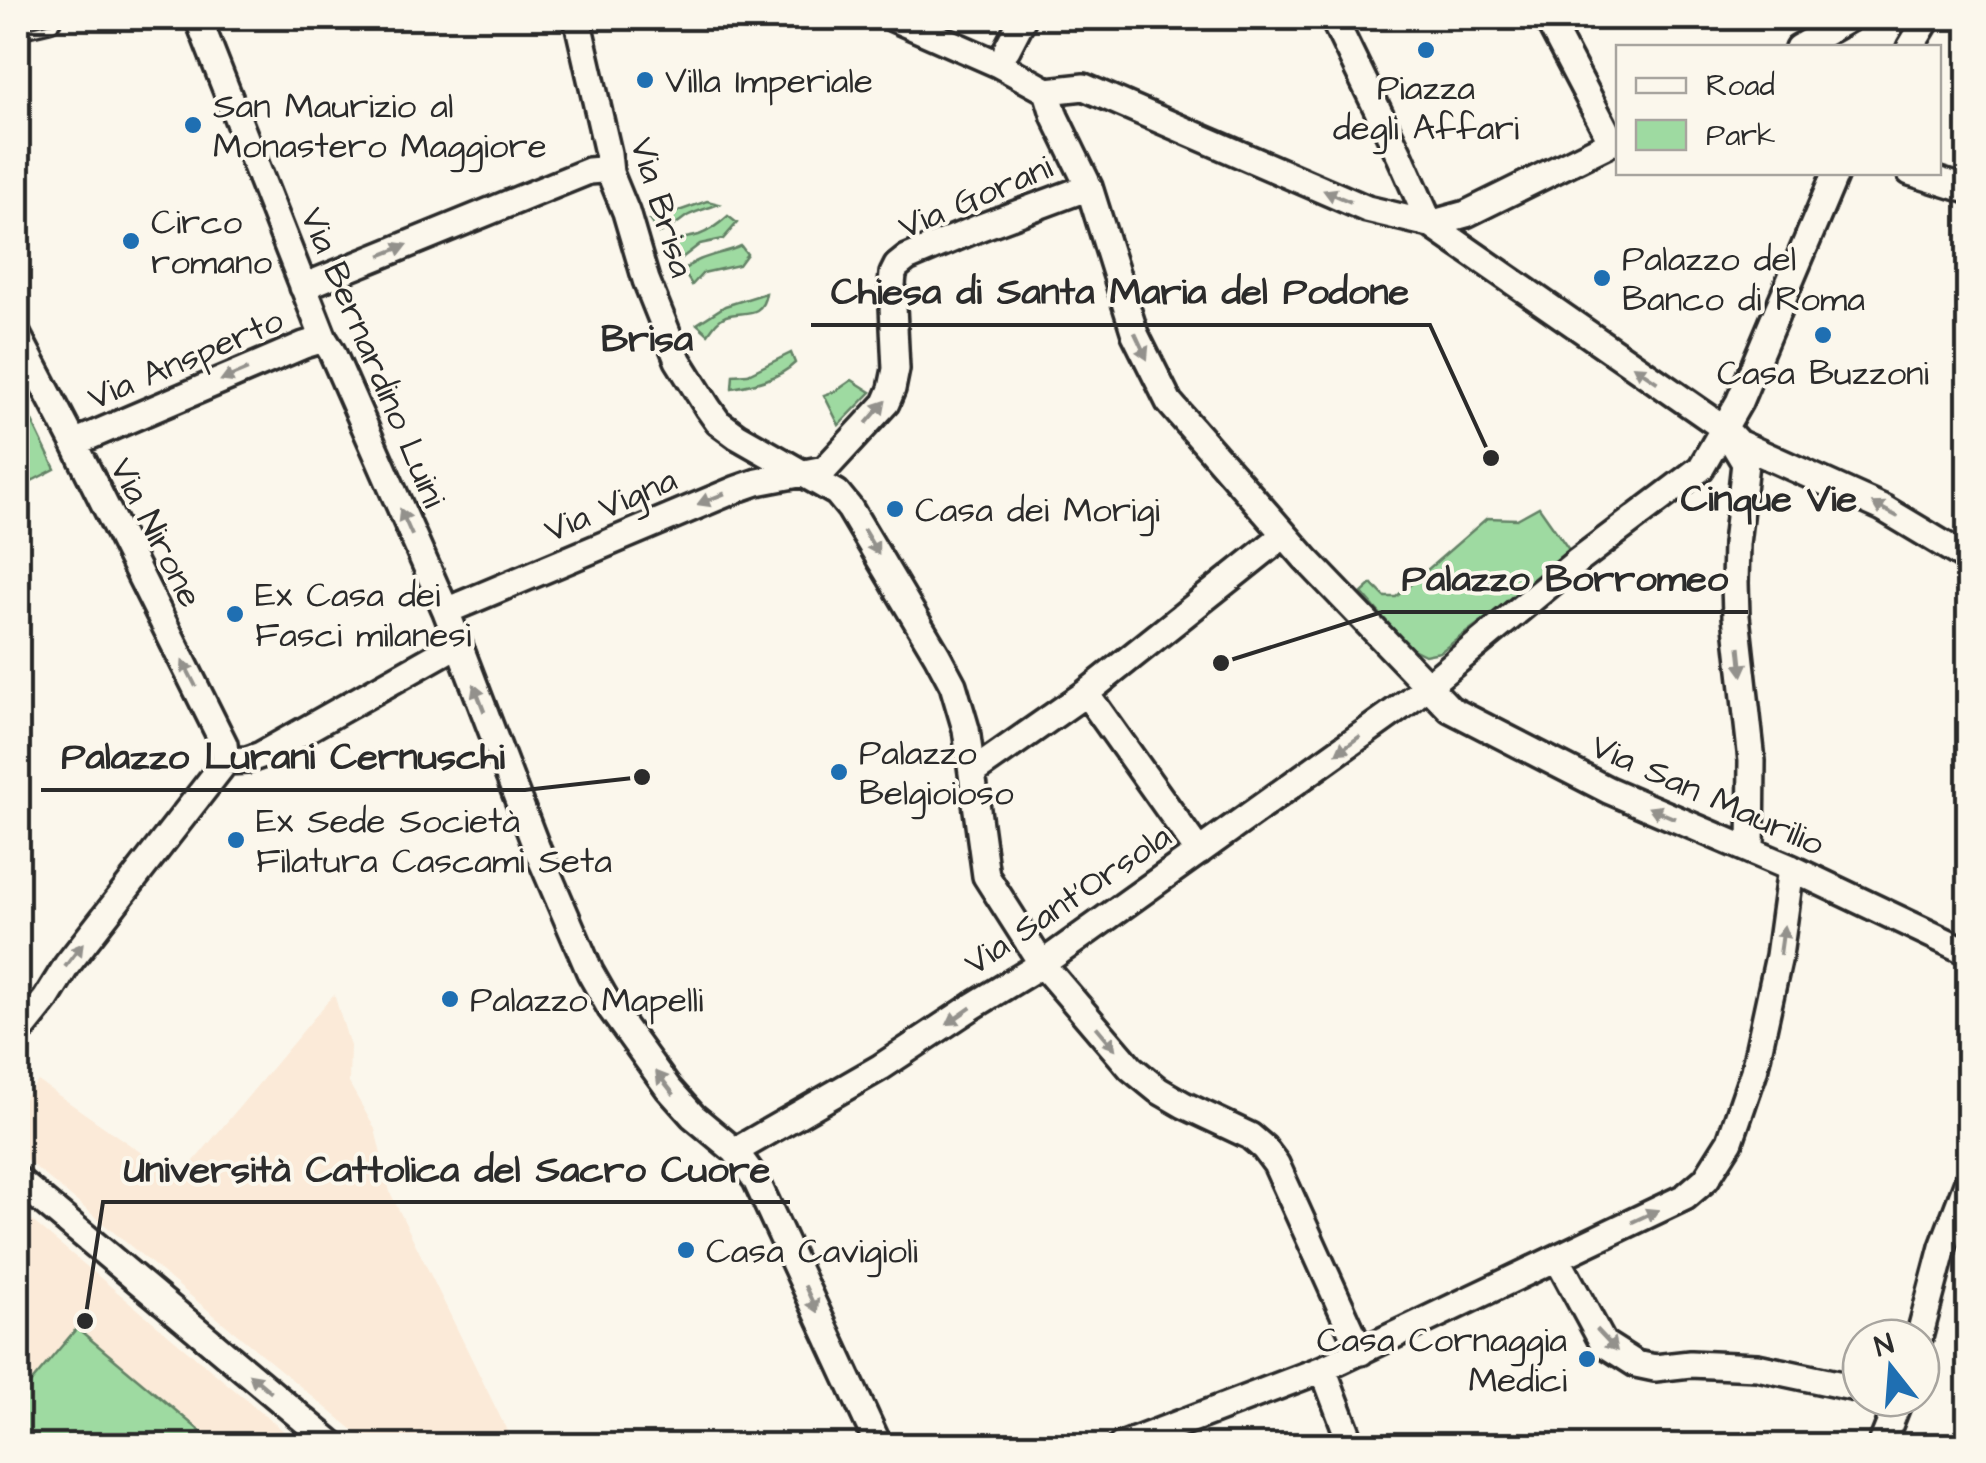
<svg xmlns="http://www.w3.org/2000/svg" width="1986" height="1463" font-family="'Architects Daughter',sans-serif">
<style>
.built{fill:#fbead8}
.green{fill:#9edaa1;stroke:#648266;stroke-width:2.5}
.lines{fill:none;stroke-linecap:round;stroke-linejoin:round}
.minor-casing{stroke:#2b2b2b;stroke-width:32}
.minor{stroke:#fbf7ec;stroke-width:25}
.tram{stroke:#2b2b2b;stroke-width:2.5}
.oneway{fill:#93918c}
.poi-dot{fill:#1f6fb2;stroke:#fbf7ec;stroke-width:4}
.labels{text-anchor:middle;stroke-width:8;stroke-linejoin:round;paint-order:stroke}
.poi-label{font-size:35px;fill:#2b2b2b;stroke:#fbf7ec;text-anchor:start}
.street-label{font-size:35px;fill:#2b2b2b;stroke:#fbf7ec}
.neighbourhood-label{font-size:38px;font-weight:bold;fill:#2b2b2b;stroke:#fbf7ec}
.leader{fill:none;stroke:#2b2b2b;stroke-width:4}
.callout-dot{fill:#2b2b2b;stroke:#fbf7ec;stroke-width:4}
.callout-label{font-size:38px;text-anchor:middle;font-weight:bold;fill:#2b2b2b;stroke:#fbf7ec;stroke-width:8;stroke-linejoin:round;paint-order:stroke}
</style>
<rect width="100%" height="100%" fill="#fbf7ec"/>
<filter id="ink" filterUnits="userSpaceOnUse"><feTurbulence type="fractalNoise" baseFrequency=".01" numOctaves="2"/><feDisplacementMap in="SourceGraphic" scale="20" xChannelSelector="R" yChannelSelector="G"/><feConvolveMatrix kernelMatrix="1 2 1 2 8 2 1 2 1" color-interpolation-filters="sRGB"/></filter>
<g filter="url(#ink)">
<path class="built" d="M334 994 350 1046 349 1083 375 1129 390 1192 510 1437 503 1445H371L18 1153V1106L38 1081 179 1179Z
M18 1209 286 1433 302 1445H18Z"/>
<path class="green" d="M707 201 719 204C709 208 696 211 687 216 677 223 670 230 658 233L650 221Z
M728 216 737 223 723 239 700 244 678 261 667 247C677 237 686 239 699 235 710 231 719 224 728 216Z
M741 246 747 254 739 265 703 273 692 285 683 271C698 255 722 255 741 246Z
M766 293C762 320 743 310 726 316 718 319 713 327 708 334L697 324 725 306Z
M791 353 795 363C778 379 755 384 732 388L733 375 748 374Z
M852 380 871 392 839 425 824 395 836 391Z
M18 392 55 469 18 488Z
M1539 507 1572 554 1440 652 1425 655 1409 647 1362 593 1372 584 1385 597H1396L1487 518 1517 519Z
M77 1328 211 1440 207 1445H18V1398Z"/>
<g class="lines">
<defs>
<path id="minor" d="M198 18 324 339 332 352 446 611 537 849 590 972 611 1009 668 1088 693 1116 735 1151 756 1180 879 1446
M577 18 608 153 610 173 626 212 646 280 678 360 708 408 718 422 737 436 837 493 850 509 937 655 953 685 966 729 986 876 1042 964 1131 1068 1158 1090 1184 1105 1250 1136 1264 1148 1276 1164 1361 1352
M893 18 998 64 1047 91
M1333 18 1400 156 1430 224
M1547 18 1612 142
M18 25 48 18
M1798 48 1850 18
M1910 48 1928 18
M1007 49 1023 18
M1047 91 1055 117 1089 187 1135 334 1169 402 1306 559 1450 709 1608 790 1791 868 1968 952
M1047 91 1084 87 1367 209 1430 224 1725 429 1738 443 1883 508 1968 559
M1910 172 1968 190
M1430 224 1466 214 1618 139
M303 287 589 171 601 170 610 173
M18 336 74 443 224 744 226 761
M1730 438 1745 463 1736 544 1735 583 1736 616 1752 761 1751 851
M74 443 304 345 324 339
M446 611 737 489 757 482 825 469 886 403 892 389 896 369 892 285 893 274 897 266 907 258 981 227 1089 187
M1086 693 1199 852
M973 772 1086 693 1284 535
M18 1034 46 999 67 965 226 761 247 760 261 755 458 644
M735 1151 881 1067 973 1006 1042 964 1409 701 1578 561 1701 468 1739 402 1836 172
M18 1180 335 1446
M1557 1258 1603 1343 1636 1364 1655 1368 1690 1364 1757 1367 1861 1389
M1919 1338 1943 1247 1968 1181
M1323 1369 1352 1446
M1121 1446 1323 1369 1685 1197 1706 1179 1730 1141 1754 1071 1779 956 1791 868
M1881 1446 1900 1398"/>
</defs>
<use href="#minor" class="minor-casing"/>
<use href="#minor" class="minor"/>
<path class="tram" d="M18 30 68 18"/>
</g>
<defs><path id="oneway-solid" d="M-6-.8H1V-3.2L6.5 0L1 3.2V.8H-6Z" transform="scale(2.5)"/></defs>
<g class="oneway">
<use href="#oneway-solid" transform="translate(1337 196) rotate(-157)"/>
<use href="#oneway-solid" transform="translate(394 250) rotate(-22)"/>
<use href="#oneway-solid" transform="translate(1141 346) rotate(65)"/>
<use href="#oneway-solid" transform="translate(1645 374) rotate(-146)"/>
<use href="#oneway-solid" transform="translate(234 375) rotate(157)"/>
<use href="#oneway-solid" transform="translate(876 412) rotate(-49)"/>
<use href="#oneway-solid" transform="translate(711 499) rotate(158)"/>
<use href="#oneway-solid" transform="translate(1885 510) rotate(-152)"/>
<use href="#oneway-solid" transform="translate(406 522) rotate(-114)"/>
<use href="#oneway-solid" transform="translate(871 542) rotate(59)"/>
<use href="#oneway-solid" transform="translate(1741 661) rotate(84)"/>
<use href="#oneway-solid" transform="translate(189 673) rotate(-117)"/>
<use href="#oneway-solid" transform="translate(479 698) rotate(-111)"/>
<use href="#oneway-solid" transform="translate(1348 745) rotate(144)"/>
<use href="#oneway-solid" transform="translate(1662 813) rotate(-157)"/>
<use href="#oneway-solid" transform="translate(1782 940) rotate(-82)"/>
<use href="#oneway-solid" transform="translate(74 955) rotate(-53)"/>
<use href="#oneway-solid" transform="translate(959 1016) rotate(145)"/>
<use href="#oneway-solid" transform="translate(1106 1038) rotate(50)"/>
<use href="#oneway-solid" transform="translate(665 1083) rotate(-128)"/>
<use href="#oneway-solid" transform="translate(1645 1216) rotate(-25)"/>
<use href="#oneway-solid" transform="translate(811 1299) rotate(65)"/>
<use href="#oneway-solid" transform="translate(1607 1340) rotate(47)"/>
<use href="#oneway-solid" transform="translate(260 1383) rotate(-140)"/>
</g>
</g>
<g class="poi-dot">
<circle cx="1426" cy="50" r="10"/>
<circle cx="645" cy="80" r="10"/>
<circle cx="193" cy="125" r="10"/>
<circle cx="131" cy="241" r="10"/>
<circle cx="1602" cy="278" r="10"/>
<circle cx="1823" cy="335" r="10"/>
<circle cx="895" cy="509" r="10"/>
<circle cx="235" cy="614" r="10"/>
<circle cx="839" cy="772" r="10"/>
<circle cx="236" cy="840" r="10"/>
<circle cx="450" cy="999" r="10"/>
<circle cx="686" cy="1250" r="10"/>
<circle cx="1587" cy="1359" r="10"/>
</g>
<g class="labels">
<g class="poi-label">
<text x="665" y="92">Villa Imperiale</text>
<text x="1426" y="99" text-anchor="middle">Piazza<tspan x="1426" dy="40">degli Affari</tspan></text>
<text x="213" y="117">San Maurizio al<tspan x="213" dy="40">Monastero Maggiore</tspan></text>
<text x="151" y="233">Circo<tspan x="151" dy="40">romano</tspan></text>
<text x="1622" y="270">Palazzo del<tspan x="1622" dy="40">Banco di Roma</tspan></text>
<text x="1823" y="384" text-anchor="middle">Casa Buzzoni</text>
<text x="915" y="521">Casa dei Morigi</text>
<text x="255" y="606">Ex Casa dei<tspan x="255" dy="40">Fasci milanesi</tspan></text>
<text x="859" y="764">Palazzo<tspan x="859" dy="40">Belgioioso</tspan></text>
<text x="256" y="832">Ex Sede Società<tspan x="256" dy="40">Filatura Cascami Seta</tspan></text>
<text x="470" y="1011">Palazzo Mapelli</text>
<text x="706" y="1262">Casa Cavigioli</text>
<text x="1567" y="1351" text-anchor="end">Casa Cornaggia<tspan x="1567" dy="40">Medici</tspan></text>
</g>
<g class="street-label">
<text transform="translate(975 196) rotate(-23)" y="12">Via Gorani</text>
<text transform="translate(663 207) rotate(73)" y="12">Via Brisa</text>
<text transform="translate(374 357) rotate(67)" y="12">Via Bernardino Luini</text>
<text transform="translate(185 358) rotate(-23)" y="12">Via Ansperto</text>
<text transform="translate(610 504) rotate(-23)" y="12">Via Vigna</text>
<text transform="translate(157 532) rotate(63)" y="12">Via Nirone</text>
<text transform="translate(1708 794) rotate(24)" y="12">Via San Maurilio</text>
<text transform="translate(1067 899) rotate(-34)" y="12">Via Sant'Orsola</text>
</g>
<g class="neighbourhood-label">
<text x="647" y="351">Brisa</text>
<text x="1769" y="511">Cinque Vie</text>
</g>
</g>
<path class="leader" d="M1491 458L1430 325H811M1221 663L1382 612H1748M642 777L525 790H41M85 1321L103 1202H790"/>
<g class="callout-dot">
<circle cx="1491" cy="458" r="10"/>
<circle cx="1221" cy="663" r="10"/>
<circle cx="642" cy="777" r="10"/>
<circle cx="85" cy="1321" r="10"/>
</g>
<g class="callout-label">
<text x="1120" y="304">Chiesa di Santa Maria del Podone</text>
<text x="1565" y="591">Palazzo Borromeo</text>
<text x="283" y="769">Palazzo Lurani Cernuschi</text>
<text x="447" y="1182">Università Cattolica del Sacro Cuore</text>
</g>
<rect width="1986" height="1463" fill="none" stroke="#fbf7ec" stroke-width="60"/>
<rect x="30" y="30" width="1926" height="1403" fill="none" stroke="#2b2b2b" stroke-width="4" filter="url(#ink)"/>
<rect x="1616" y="45" width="325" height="130" fill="#fbf7ec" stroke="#a8a59f" stroke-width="2.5"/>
<rect x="1636" y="78" width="50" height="15" fill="#fbf7ec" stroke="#a8a59f" stroke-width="2.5"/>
<text x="1706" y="95" font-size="30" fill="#2b2b2b">Road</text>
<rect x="1636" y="120" width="50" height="30" fill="#9edaa1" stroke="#a8a59f" stroke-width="2.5"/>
<text x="1706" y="145" font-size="30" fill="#2b2b2b">Park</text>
<g transform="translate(1891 1368) rotate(343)"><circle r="48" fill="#fbf7ec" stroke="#a8a59f" stroke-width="2.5"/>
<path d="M0-8L18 38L0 25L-18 38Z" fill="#1f6fb2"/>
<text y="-15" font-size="28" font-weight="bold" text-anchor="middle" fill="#2b2b2b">N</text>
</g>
</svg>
